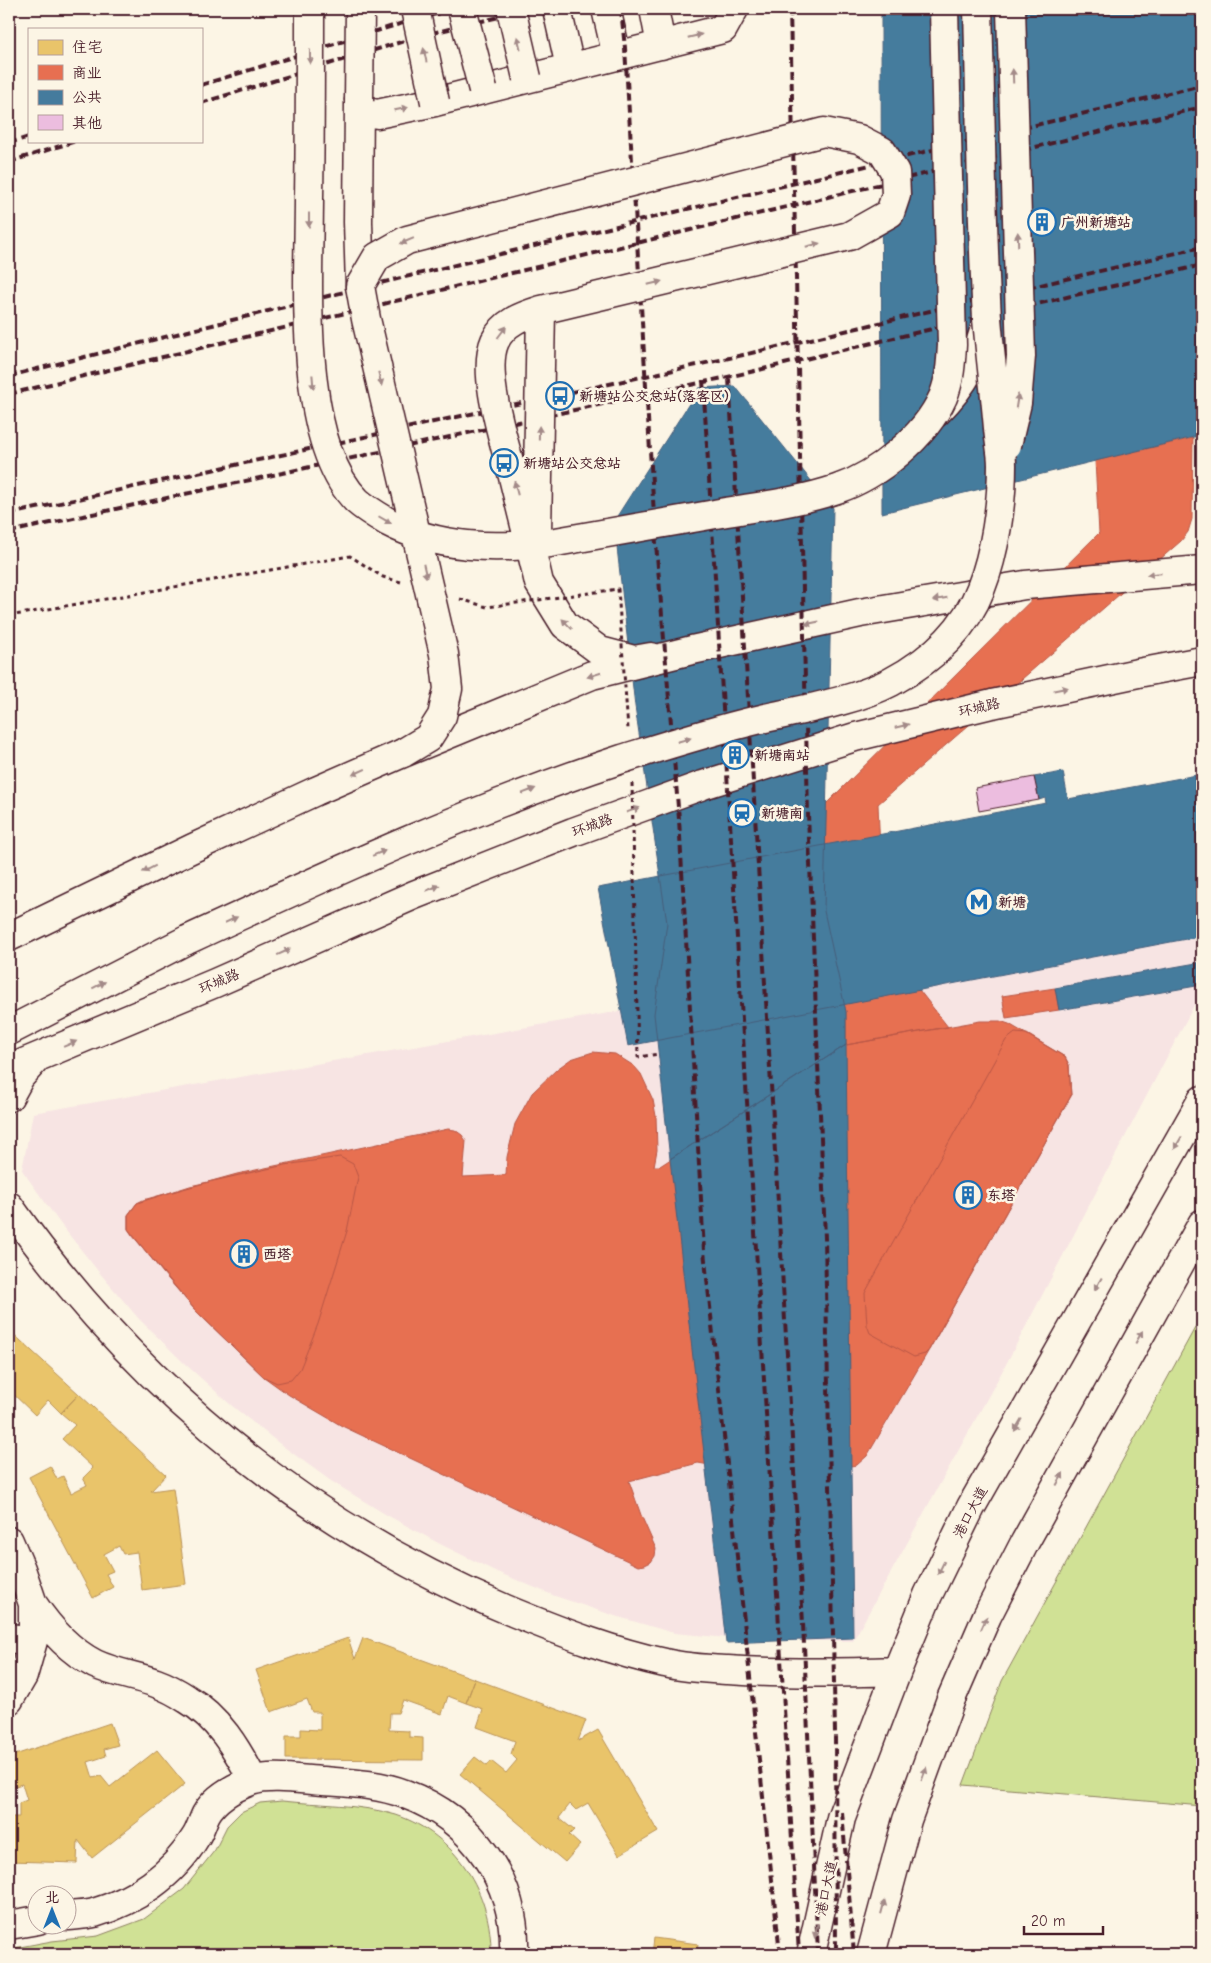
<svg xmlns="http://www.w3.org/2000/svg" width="1211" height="1963" font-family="'Comic Neue','LXGW WenKai TC',sans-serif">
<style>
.built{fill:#f7e4e3}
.green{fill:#d0e195;stroke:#8d8060}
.homes{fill:#e9c46a;stroke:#b99257}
.shops{fill:#e76f51;stroke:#b85746}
.public{fill:#457b9d;stroke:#465f7b}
.building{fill:#ecbddf;stroke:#4a1f2b}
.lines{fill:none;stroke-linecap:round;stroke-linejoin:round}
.minor-casing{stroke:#4a1f2b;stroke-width:31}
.major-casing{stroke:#4a1f2b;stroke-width:31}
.minor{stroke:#fcf5e5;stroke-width:28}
.major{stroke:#fcf5e5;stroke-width:28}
.rail{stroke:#4a1f2b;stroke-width:4;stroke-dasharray:8 4;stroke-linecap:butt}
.minor-bridge-casing{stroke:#4a1f2b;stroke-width:31;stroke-linecap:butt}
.path-bridge{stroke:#4a1f2b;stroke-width:3;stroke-dasharray:4 4;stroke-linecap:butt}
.minor-bridge{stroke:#fcf5e5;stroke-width:28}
.oneway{fill:#a38a88}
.labels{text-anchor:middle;stroke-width:5;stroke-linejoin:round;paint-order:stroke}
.poi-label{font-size:14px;font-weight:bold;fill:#4a1f2b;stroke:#fcf5e5;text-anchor:start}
.street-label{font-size:14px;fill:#4a1f2b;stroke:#fcf5e5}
</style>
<rect width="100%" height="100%" fill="#fcf5e5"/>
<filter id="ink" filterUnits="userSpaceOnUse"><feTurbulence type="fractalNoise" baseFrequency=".02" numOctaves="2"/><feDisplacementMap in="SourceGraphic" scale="10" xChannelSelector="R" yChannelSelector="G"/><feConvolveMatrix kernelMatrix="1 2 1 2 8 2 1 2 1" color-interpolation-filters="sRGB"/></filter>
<g filter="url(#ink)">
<path class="built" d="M1202 910V990L1004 1368 853 1641H761L674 1633 615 1616 555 1596 497 1572 440 1544 385 1514 331 1481 280 1444 231 1405 184 1363 139 1319 98 1271 59 1222 22 1170 33 1113Z"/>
<path class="green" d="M1202 1315V1806L963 1785 1002 1681Z
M282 1801C319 1805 360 1804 396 1815 456 1835 492 1893 491 1954H9V1949L52 1941 98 1936 144 1919 184 1889 215 1850 227 1826 241 1812 260 1803Z"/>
<path class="homes" d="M9 1330 79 1394 61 1413 48 1400 35 1415 9 1390Z
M79 1394 166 1475 151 1491 173 1488 186 1584 142 1590 137 1552 123 1554 119 1546 104 1554 113 1571 106 1574 113 1587 93 1598 29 1477 50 1466 57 1479 63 1476 71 1493 87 1485 83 1478 93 1468 62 1439 75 1425 61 1413Z
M348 1638 355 1659 363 1638 475 1679 466 1703 448 1696 442 1714 403 1700 398 1713H390L389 1730 409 1731V1737L423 1738V1760L286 1759V1736H301V1729L320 1730V1712H312L307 1699 271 1712 256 1670Z
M475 1679 586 1720 578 1741 598 1730 658 1832 619 1855 588 1803 576 1810 570 1804 559 1818 574 1830 569 1835 580 1845 565 1862 460 1774 475 1757 487 1766 491 1761 506 1773 517 1760 511 1754 515 1741 477 1727 483 1709 466 1703Z
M110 1723 118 1745 104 1749 106 1756 88 1762 93 1778 101 1776 110 1787 157 1750 185 1784 92 1858 78 1840 77 1863 9 1861V1817H19V1803L27 1800 22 1784 9 1788V1757Z
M654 1938 698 1944 697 1954H652Z"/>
<path class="shops" d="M1193 438 1192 519 1188 532 1181 541 878 804 884 945 948 1027 846 1045V1012L824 911 826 804 1099 533 1095 461Z
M1055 988 1059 1010 1006 1018 1002 996Z
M980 1021H1000L1009 1024 1065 1057 1069 1065 1071 1096 929 1350 867 1456 857 1465 844 1467 809 1463H781L727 1468 698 1463 629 1481 641 1515 656 1549 655 1556 651 1562 645 1565 638 1566 632 1563 342 1426 289 1395 264 1377 195 1310 163 1273 128 1229V1215L137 1203 143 1200 237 1174 448 1129 455 1130 462 1135 466 1141 463 1177 506 1175 507 1157 515 1124 532 1093 557 1069 571 1059 593 1052 615 1054 634 1066 641 1074 653 1100 656 1116 657 1150 654 1166H660L846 1045Z
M1015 1033 1027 1034 1065 1057 1069 1065 1071 1096 929 1350 925 1354 914 1357 870 1333 867 1325 865 1293 1006 1040Z
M340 1157 353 1164 358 1177 347 1231 318 1324 300 1369 291 1380 277 1383 264 1377 195 1310 132 1235 128 1229V1215L137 1203 190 1186 285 1165Z"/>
<path class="public" d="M881 9H1202V435L882 513Z
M735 386 833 508 824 911 846 1012V1045L670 1159 654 1014 667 923 635 706 614 521 699 388Z
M1063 772 1068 799 1202 774V936L628 1046 598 888 1046 803 1045 798 1039 800 1034 777Z
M1202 962V985L1059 1010 1055 988Z
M846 1045 853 1638 726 1643 670 1159Z"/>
<path class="building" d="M1034 777 1039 800 979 811 975 788Z"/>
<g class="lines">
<defs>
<path id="minor" d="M557 9 570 67
M606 9 617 56
M654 9 661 45
M359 101 365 111 377 114 435 102 723 29 734 9
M359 101 358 222 360 286
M936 413C967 382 976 362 987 320
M536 570 539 583 565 625 600 651 634 660 651 657
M9 1031 187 940
M9 1206C139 1390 307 1527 515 1613 564 1633 614 1652 665 1663 685 1668 708 1669 728 1670 785 1674 840 1673 897 1671
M9 1541 21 1569 33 1604V1641L23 1676 9 1700
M33 1604C49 1628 68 1650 95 1664 114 1673 137 1676 156 1683 167 1687 178 1693 187 1699 218 1717 237 1749 253 1780
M9 1638 33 1641
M68 1916C76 1915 86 1915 94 1913 135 1901 173 1875 195 1838 200 1831 202 1822 206 1814 215 1798 235 1787 251 1781 270 1774 303 1780 323 1781 350 1783 379 1784 405 1794 473 1819 517 1882 514 1954
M9 1925 38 1920
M811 1954 841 1818 897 1671 928 1595 971 1507 1202 1100
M871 1954 907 1820 951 1699 987 1616 1025 1542 1202 1224"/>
<path id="major" d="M9 937 193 848 316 791 403 753 592 675 692 650 860 613 1025 585 1202 570
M9 1069 215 983 414 895 573 832 703 785 855 737 992 704 1138 673 1202 661
M9 1097 20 1077 37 1058"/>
</defs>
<use href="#minor" class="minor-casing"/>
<use href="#major" class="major-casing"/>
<use href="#minor" class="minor"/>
<use href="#major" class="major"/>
<path class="rail" d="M621 9 625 48 655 531 679 819 704 1251 780 1954
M790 9 808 814 825 1238 835 1733 836 1954
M201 85 419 18 458 9
M201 103 424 35 532 9
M9 143 29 137
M9 162 76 141
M9 376 368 286 1202 85
M729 378 803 1623 818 1954
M703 380 799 1954
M9 394 1202 107
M9 514 743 355 1202 247
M9 532 746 373 1202 265
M842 1812 854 1954"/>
<defs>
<path id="minor-bridge" d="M310 9C310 72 310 135 309 198 309 279 297 441 357 501 366 509 378 516 388 522 439 549 494 549 550 543 603 534 657 524 710 515 752 507 796 503 837 489 878 475 925 437 943 397 950 380 951 363 952 345L944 9
M415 9 435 102
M462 9 483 90
M511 9 527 78
M359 101 360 9
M1007 445 1017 403 1021 356 1011 9
M537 533 541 310
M403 753 428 738 442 716 448 689 444 654 366 319 360 286 377 257 407 240 824 132 859 139 882 151 895 172 896 195 890 213 849 236 541 310C522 316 504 322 495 341 481 372 504 440 512 473 520 505 528 537 536 570
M187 940C330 874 472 808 622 759 667 745 711 731 757 720 799 710 853 702 891 682 930 661 965 630 981 588 995 553 1002 503 1002 465 1002 453 999 441 998 428 995 392 990 355 987 318 981 215 981 112 978 9"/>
</defs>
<use href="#minor-bridge" class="minor-bridge-casing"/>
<path class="path-bridge" d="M460 599 487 607 618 589 628 729
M9 616 350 556 383 577 401 582
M632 783 638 1057 659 1054"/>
<use href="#minor-bridge" class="minor-bridge"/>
</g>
<defs><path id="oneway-solid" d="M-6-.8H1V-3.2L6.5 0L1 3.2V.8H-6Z" transform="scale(1.25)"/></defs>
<g class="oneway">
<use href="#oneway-solid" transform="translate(695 36) rotate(-14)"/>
<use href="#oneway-solid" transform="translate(519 43) rotate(-104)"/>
<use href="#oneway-solid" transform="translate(425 55) rotate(-102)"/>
<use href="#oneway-solid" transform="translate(310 57) rotate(90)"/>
<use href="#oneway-solid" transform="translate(1013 76) rotate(-92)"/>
<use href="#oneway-solid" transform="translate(401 109) rotate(-12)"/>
<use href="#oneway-solid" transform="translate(309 220) rotate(90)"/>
<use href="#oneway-solid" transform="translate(1018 239) rotate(-92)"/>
<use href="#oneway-solid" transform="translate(407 241) rotate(157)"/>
<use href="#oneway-solid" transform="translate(813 245) rotate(-14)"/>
<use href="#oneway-solid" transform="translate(655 283) rotate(-14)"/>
<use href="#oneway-solid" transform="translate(502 332) rotate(-53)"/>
<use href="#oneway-solid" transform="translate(380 379) rotate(77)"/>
<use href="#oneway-solid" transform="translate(313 382) rotate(85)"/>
<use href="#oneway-solid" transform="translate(1017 401) rotate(-81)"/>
<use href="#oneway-solid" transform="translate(539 433) rotate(-89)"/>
<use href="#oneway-solid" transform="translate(516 488) rotate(-104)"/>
<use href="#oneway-solid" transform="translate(385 520) rotate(30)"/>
<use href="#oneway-solid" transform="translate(425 571) rotate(77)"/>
<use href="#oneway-solid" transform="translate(1154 574) rotate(175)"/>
<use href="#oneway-solid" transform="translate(940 599) rotate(170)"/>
<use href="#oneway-solid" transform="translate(812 623) rotate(168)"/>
<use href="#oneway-solid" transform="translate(567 624) rotate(-134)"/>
<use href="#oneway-solid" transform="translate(594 675) rotate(163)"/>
<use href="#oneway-solid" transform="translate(1061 689) rotate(-12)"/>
<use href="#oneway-solid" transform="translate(902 726) rotate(-14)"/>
<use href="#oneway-solid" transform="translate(684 740) rotate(-16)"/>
<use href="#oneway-solid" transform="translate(359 772) rotate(156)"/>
<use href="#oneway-solid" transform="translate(529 791) rotate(-21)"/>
<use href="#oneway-solid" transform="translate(633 810) rotate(-20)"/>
<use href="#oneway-solid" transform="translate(379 853) rotate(-23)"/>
<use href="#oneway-solid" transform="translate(149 869) rotate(154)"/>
<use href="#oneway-solid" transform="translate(433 888) rotate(-22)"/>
<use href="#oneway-solid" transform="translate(231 920) rotate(-25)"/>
<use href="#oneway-solid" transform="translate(284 952) rotate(-24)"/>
<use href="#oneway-solid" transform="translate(99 985) rotate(-27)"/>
<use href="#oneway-solid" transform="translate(70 1044) rotate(-23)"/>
<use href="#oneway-solid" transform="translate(1178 1143) rotate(120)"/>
<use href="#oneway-solid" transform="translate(1098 1284) rotate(120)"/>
<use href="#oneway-solid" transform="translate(1139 1337) rotate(-61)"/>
<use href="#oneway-solid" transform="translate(1018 1425) rotate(120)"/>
<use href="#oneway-solid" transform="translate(1060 1479) rotate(-61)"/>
<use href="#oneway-solid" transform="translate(941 1568) rotate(116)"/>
<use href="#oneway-solid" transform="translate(984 1623) rotate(-66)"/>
<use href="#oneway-solid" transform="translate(924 1774) rotate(-70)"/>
<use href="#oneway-solid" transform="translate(883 1907) rotate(-75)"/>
<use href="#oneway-solid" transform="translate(816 1931) rotate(102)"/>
</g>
</g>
<defs>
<symbol id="building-ring" viewBox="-11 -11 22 22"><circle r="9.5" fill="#fcf5e5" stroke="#1f6fb2" stroke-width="1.5"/><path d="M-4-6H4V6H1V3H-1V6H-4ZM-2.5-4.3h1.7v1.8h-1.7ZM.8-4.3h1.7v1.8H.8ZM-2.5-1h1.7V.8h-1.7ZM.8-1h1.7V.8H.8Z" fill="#1f6fb2"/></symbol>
<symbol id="bus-ring" viewBox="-11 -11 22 22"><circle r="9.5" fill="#fcf5e5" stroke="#1f6fb2" stroke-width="1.5"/><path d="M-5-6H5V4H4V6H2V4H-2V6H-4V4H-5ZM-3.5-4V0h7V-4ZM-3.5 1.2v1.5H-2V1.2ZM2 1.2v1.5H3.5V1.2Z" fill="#1f6fb2"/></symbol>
<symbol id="station-ring" viewBox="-11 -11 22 22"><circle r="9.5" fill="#fcf5e5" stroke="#1f6fb2" stroke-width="1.5"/><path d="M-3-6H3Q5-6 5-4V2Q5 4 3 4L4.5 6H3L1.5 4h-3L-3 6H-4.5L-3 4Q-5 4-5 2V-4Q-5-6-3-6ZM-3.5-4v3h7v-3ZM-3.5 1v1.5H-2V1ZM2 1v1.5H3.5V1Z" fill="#1f6fb2"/></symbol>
<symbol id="metro-ring" viewBox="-11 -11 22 22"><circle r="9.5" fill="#fcf5e5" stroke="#1f6fb2" stroke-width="1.5"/><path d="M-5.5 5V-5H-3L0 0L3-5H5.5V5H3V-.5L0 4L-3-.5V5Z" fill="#1f6fb2"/></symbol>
</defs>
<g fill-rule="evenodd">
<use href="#building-ring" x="1026" y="206" width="32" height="32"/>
<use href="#bus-ring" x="544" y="380" width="32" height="32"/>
<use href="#bus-ring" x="488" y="447" width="32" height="32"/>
<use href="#building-ring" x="719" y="739" width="32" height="32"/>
<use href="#station-ring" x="726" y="797" width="32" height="32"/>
<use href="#metro-ring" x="963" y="886" width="32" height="32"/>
<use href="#building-ring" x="952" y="1179" width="32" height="32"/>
<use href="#building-ring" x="228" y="1238" width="32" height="32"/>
</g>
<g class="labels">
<g class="poi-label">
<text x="1061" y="227">广州新塘站</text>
<text x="579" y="401">新塘站公交总站(落客区)</text>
<text x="523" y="468">新塘站公交总站</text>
<text x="754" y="760">新塘南站</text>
<text x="761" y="818">新塘南</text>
<text x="998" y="907">新塘</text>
<text x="987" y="1200">东塔</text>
<text x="263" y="1259">西塔</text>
</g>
<g class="street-label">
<text transform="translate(979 707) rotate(-13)" y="5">环城路</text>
<text transform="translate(592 825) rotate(-20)" y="5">环城路</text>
<text transform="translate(219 981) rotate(-23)" y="5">环城路</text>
<text transform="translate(970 1512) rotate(-62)" y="5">港口大道</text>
<text transform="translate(826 1888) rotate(-78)" y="5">港口大道</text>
</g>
</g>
<rect width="1211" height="1963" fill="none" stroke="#fcf5e5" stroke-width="30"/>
<rect x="15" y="15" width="1181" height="1933" fill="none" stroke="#4a1f2b" stroke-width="2" filter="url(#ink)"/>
<rect x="28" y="28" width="175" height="115" fill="#fcf5e5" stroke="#b59f9b"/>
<rect x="38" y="40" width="25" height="15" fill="#e9c46a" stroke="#b59f9b"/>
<text x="72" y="52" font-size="15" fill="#4a1f2b">住宅</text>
<rect x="38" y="65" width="25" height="15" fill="#e76f51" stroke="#b59f9b"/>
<text x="72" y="78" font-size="15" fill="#4a1f2b">商业</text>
<rect x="38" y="90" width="25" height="15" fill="#457b9d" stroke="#b59f9b"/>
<text x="72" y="102" font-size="15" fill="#4a1f2b">公共</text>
<rect x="38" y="115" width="25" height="15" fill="#ecbddf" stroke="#b59f9b"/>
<text x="72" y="128" font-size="15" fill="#4a1f2b">其他</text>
<g transform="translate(52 1910)"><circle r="24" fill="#fcf5e5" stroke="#b59f9b"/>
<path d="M0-4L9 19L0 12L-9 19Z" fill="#1f6fb2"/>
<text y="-8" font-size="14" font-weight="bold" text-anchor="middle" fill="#4a1f2b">北</text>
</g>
<path d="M1024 1926v8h79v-8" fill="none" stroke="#4a1f2b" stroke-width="2.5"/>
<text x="1031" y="1926" font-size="15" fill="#4a1f2b" stroke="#fcf5e5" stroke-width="4" paint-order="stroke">20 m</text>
</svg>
